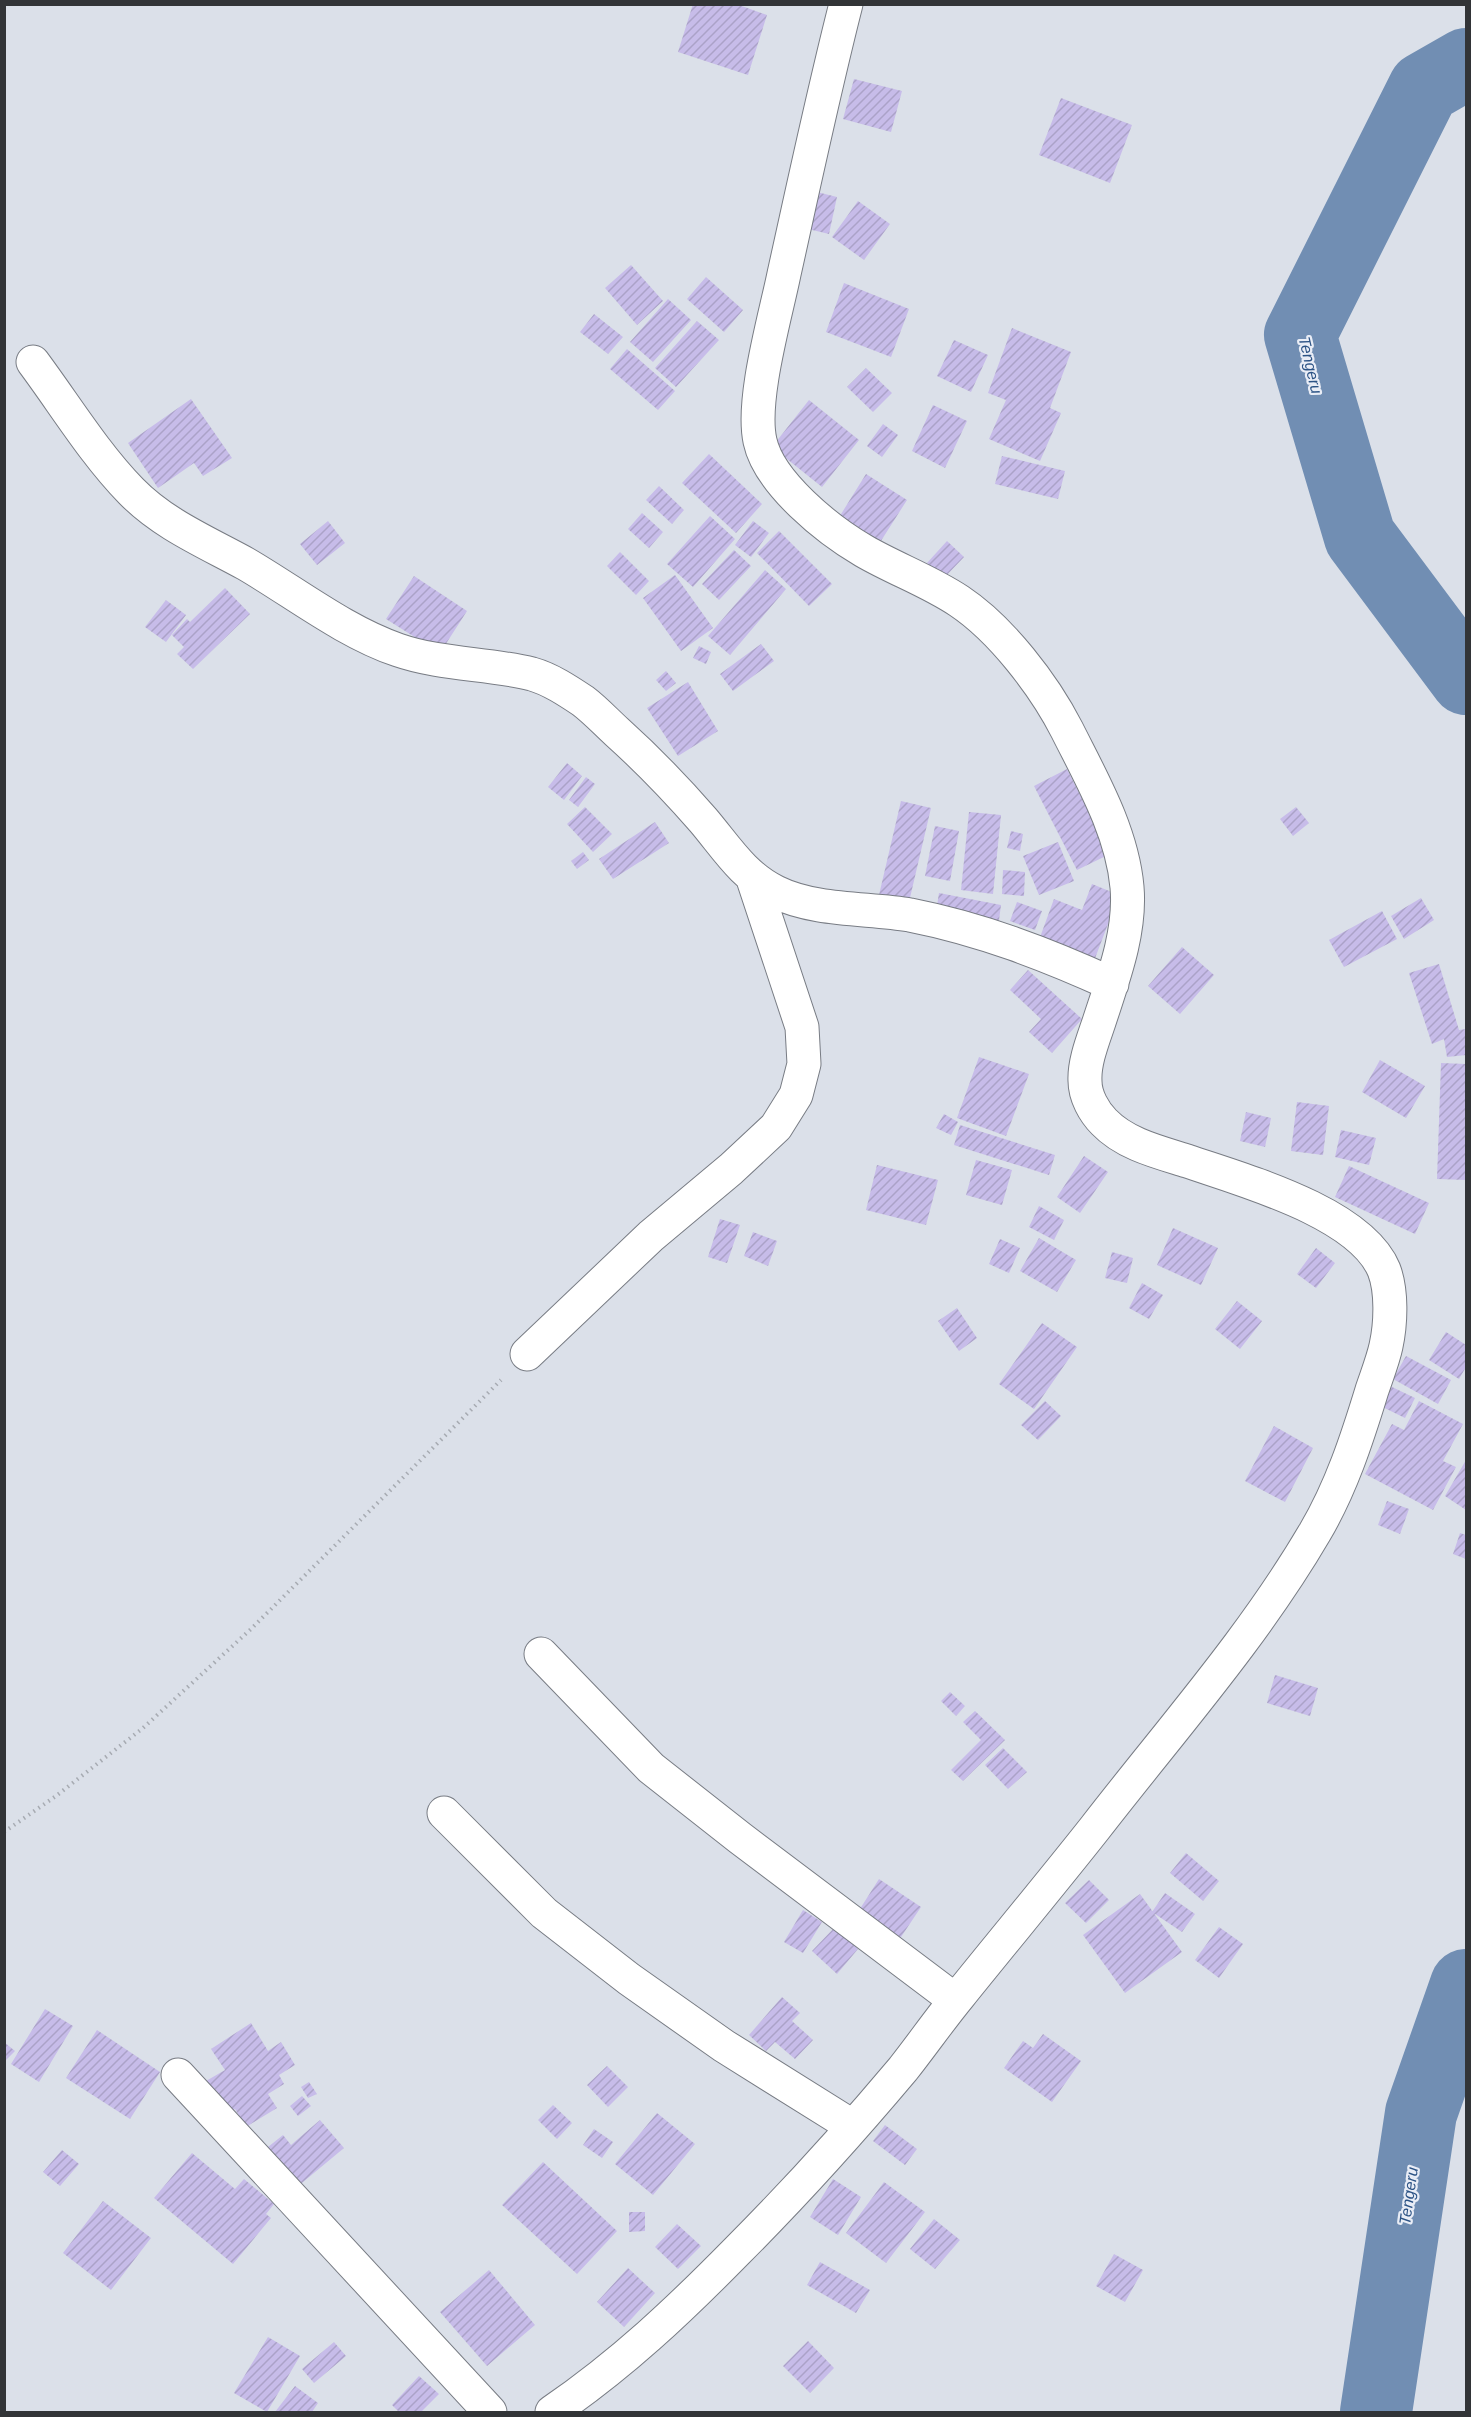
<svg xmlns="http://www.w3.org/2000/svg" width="1471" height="2417" font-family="Helvetica,sans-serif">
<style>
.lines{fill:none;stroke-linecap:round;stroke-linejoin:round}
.river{stroke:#718eb3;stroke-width:72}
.building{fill:url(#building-hatch)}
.minor-casing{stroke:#787c84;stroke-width:35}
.path{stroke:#a7abb2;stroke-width:4;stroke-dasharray:1.5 4.5;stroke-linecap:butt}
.minor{stroke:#fff;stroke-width:33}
.labels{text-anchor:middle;stroke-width:4.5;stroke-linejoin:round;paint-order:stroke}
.water-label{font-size:16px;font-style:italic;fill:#2c5385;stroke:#e9edf6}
</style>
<defs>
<pattern id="building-hatch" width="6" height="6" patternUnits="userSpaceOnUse" patternTransform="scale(1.5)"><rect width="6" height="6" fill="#c7bce9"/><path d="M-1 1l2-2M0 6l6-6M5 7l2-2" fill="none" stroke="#aba2c8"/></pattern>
</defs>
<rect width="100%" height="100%" fill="#dbe0e9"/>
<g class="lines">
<path class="river" d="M1466 64 1424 88 1300 335 1360 537 1466 679
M1376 2412 1421 2113 1466 1985"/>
</g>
<path class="building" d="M693 4H736L767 15 748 75 678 52Z
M854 79 902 91 891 132 843 119Z
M1061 98 1132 125 1110 183 1039 155Z
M813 191 837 197 829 234 804 228Z
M858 201 890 224 864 260 832 237Z
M631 265 663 301 637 325 605 288Z
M706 277 743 310 724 332 687 299Z
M844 283 909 309 891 357 826 332Z
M668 299 691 320 653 362 630 342Z
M594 314 623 337 608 354 580 332Z
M697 321 719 340 676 387 655 368Z
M1012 328 1071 352 1050 408 1061 413 1040 461 989 439 1006 400 988 393Z
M954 340 988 355 971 392 937 376Z
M627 349 675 391 658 410 610 369Z
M866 368 892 393 873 412 847 387Z
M191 399 232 458 203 476 194 463 158 488 128 443Z
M809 400 859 440 822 487 772 447Z
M933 405 967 421 945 468 912 451Z
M883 424 898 435 882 457 867 446Z
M709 454 762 504 736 533 682 483Z
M1002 456 1065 471 1058 499 995 484Z
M866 474 907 500 879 544 838 519Z
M659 486 684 510 672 524 646 500Z
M642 513 663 532 649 548 628 529Z
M710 516 735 539 693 587 667 564Z
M328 521 345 543 317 565 300 544Z
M753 521 769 533 751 557 735 545Z
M779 531 832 584 809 606 757 553Z
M947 541 964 557 944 578 927 563Z
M734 550 751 566 719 600 702 584Z
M620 552 649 581 636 595 607 566Z
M765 570 786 589 730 655 708 636Z
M675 575 713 628 681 651 643 598Z
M414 576 467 611 440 653 386 619Z
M225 588 250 614 193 669 177 654 184 647 172 635 187 619 190 622Z
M166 600 186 615 166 642 145 627Z
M761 644 774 661 733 691 720 674Z
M699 646 711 652 706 664 693 658Z
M666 671 676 683 666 691 656 680Z
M688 682 718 731 678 756 647 708Z
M567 763 582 776 564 800 548 787Z
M1067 769 1110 854 1077 870 1034 786Z
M586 777 595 784 578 807 569 800Z
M901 801 931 808 909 902 879 895Z
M585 807 612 834 593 852 567 824Z
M1296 807 1309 823 1293 836 1280 819Z
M969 812 1001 815 993 894 961 890Z
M655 822 669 843 613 879 599 859Z
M935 826 959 831 950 881 925 876Z
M1011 831 1023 834 1020 851 1007 848Z
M1058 842 1074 881 1039 895 1023 856Z
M583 852 589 860 577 869 571 861Z
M1003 870 1025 872 1024 896 1002 894Z
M1092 884 1119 895 1094 961 1039 940 1054 899 1082 910Z
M939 893 1001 905 998 928 935 918Z
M1421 898 1434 920 1404 939 1391 916Z
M1017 902 1042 911 1035 930 1010 921Z
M1382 911 1397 939 1344 967 1329 940Z
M1182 947 1214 975 1180 1014 1148 986Z
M1439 964 1459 1030 1466 1029V1055L1447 1057 1444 1039 1432 1044 1409 973Z
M1028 970 1082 1019 1052 1053 1029 1032 1041 1019 1010 990Z
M979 1057 1029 1074 1006 1136 957 1118Z
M1380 1060 1425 1086 1406 1118 1362 1092Z
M1441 1063 1466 1064V1180L1437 1179Z
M1297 1102 1329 1106 1323 1155 1291 1151Z
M1246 1112 1271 1118 1265 1147 1240 1141Z
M944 1114 958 1122 951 1135 936 1128Z
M960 1125 1055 1155 1049 1175 954 1145Z
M1341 1130 1376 1138 1369 1165 1335 1157Z
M1084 1156 1108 1172 1080 1213 1057 1197Z
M976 1160 1012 1170 1002 1205 966 1195Z
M877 1165 938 1180 926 1225 866 1210Z
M1349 1166 1429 1203 1415 1234 1335 1197Z
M1039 1206 1064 1220 1054 1240 1029 1227Z
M720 1219 740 1225 727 1263 708 1257Z
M1173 1228 1218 1248 1201 1285 1157 1265Z
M753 1232 777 1241 768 1266 744 1256Z
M1039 1238 1076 1260 1057 1292 1020 1271Z
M1000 1239 1020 1248 1009 1273 989 1264Z
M1316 1248 1335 1263 1316 1288 1297 1274Z
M1112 1252 1133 1258 1127 1283 1105 1278Z
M1142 1283 1163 1295 1149 1319 1129 1308Z
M1237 1301 1262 1321 1240 1349 1215 1329Z
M957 1308 977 1338 959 1351 938 1321Z
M1042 1323 1077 1347 1034 1409 999 1384Z
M1446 1332 1466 1345V1367L1459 1379 1429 1360Z
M1406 1356 1451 1380 1438 1404 1393 1379Z
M1365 1374 1415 1398 1405 1418 1356 1394Z
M1045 1401 1061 1416 1038 1440 1021 1425Z
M1419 1401 1463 1424 1443 1461 1456 1467 1433 1510 1365 1474 1392 1424 1404 1430Z
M1274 1426 1313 1448 1285 1502 1245 1481Z
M1466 1460V1510L1445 1496Z
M1387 1501 1409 1509 1400 1534 1378 1525Z
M1460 1533 1466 1535V1559L1453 1554Z
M1275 1675 1318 1688 1310 1716 1267 1703Z
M950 1692 965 1706 956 1716 941 1701Z
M975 1711 1005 1740 963 1781 951 1770 981 1740 963 1722Z
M1003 1748 1027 1772 1008 1789 985 1765Z
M1186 1853 1219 1881 1203 1901 1170 1873Z
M879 1879 921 1907 899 1940 858 1912Z
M1089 1880 1109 1900 1086 1923 1065 1903Z
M1165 1893 1195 1914 1182 1932 1152 1912Z
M1140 1894 1182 1952 1125 1993 1083 1935Z
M803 1910 822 1922 803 1953 784 1942Z
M1219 1927 1243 1944 1219 1978 1195 1960Z
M834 1928 858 1949 837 1974 812 1951Z
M782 1997 800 2013 792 2021 813 2040 795 2059 775 2042 766 2051 749 2035Z
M45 2009 73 2026 39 2082 11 2064Z
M251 2023 268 2051 281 2042 295 2065 279 2075 284 2084 268 2094 277 2108 246 2127 235 2109 227 2114 206 2081 225 2070 211 2049Z
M97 2030 160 2072 130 2119 66 2078Z
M1043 2034 1081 2061 1052 2102 1004 2068 1023 2041 1033 2048Z
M4 2042 15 2051 4 2062Z
M607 2066 628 2087 608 2107 587 2085Z
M309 2082 317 2094 308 2098 301 2087Z
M302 2096 311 2106 298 2116 290 2106Z
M553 2105 572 2123 557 2139 538 2120Z
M657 2113 695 2144 653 2195 615 2164Z
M320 2120 344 2148 291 2192 269 2166 278 2159 268 2147 283 2135 291 2145Z
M885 2125 917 2149 905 2165 873 2141Z
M594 2129 613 2142 602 2158 583 2145Z
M62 2150 79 2164 60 2186 43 2172Z
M192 2153 235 2189 244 2179 274 2204 266 2214 271 2218 233 2264 154 2198Z
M543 2162 617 2231 577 2274 502 2205Z
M833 2179 861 2197 838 2235 810 2217Z
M884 2182 925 2212 886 2263 846 2233Z
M103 2201 151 2238 111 2290 63 2253Z
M629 2212H645V2231L629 2232Z
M934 2219 960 2240 935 2269 910 2249Z
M677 2224 701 2246 678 2269 655 2247Z
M1114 2254 1143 2270 1125 2302 1096 2286Z
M820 2262 870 2290 856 2313 807 2285Z
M628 2268 655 2293 624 2327 597 2302Z
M489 2270 535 2325 487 2366 440 2312Z
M268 2337 300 2356 267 2412 234 2393Z
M808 2341 834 2368 810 2393 783 2366Z
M334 2342 346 2356 314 2383 302 2369Z
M419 2376 439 2394 421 2412H399L392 2405Z
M295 2386 318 2403 312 2412H275Z"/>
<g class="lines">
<defs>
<path id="minor" d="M33 362C65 405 94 453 131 491 163 524 206 542 246 564 294 592 345 632 398 650 441 665 488 663 532 674 550 679 568 691 583 701 595 710 606 722 617 732 647 759 676 789 703 820 726 847 743 876 776 892 814 911 868 908 910 915 981 929 1046 954 1112 984
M527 1354 651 1236 731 1169 776 1127 796 1095 804 1064 802 1027 753 879
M541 1654 651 1768 740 1838 955 2000
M444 1813 544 1913 629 1979 724 2046 852 2126
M178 2075 490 2412
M552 2412C622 2364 678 2311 737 2251 795 2193 850 2132 903 2069 922 2045 940 2019 959 1996 1004 1940 1050 1885 1095 1828 1170 1731 1253 1638 1315 1532 1341 1488 1357 1439 1372 1390 1377 1375 1383 1360 1386 1346 1391 1323 1392 1291 1384 1270 1360 1212 1242 1180 1187 1161 1158 1152 1125 1144 1104 1122 1094 1112 1085 1096 1085 1081 1084 1062 1093 1040 1099 1022 1113 979 1131 932 1127 887 1122 831 1091 778 1067 730 1044 685 1001 629 959 601 929 581 895 569 864 551 828 530 769 483 760 441 751 400 775 318 784 274 804 184 823 94 846 4"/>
</defs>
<use href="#minor" class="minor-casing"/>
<path class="path" d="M4 1832 56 1796 143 1728 251 1629 501 1380"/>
<use href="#minor" class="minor"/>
</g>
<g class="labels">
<g class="water-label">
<text transform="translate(1311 365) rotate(77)" y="6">Tengeru</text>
<text transform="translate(1408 2196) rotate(-82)" y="6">Tengeru</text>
</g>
</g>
<rect width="1471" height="2417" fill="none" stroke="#323437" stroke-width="12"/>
</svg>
